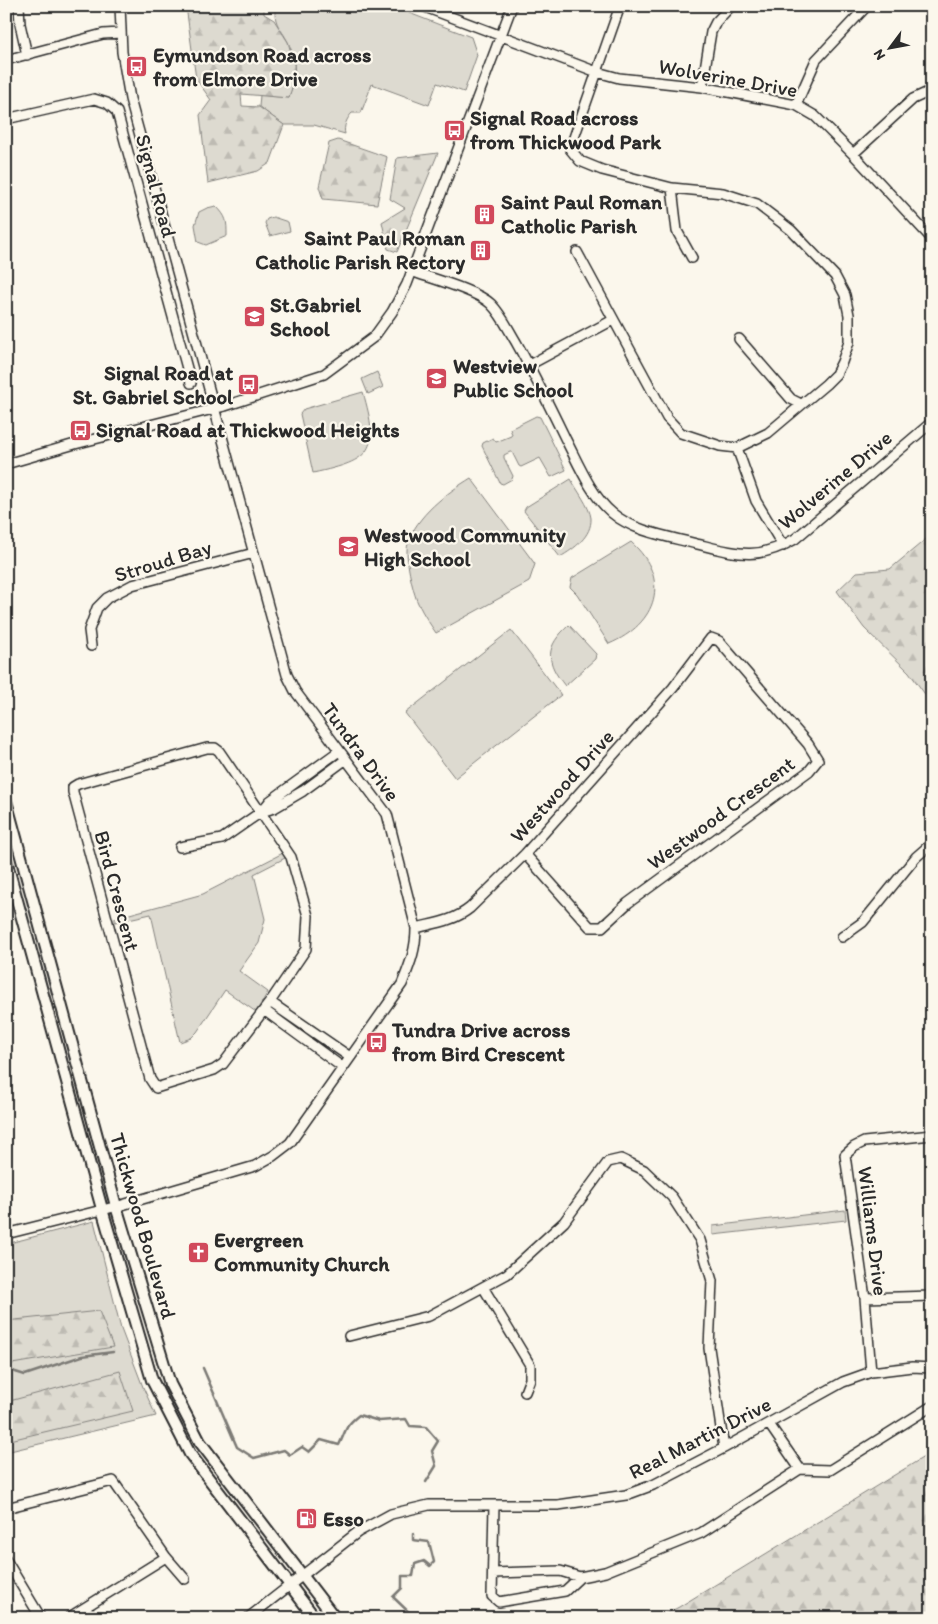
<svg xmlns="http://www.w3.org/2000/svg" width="938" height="1624" font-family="Itim,sans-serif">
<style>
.green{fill:#dddad0;stroke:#84827e}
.forest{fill:url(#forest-firs);stroke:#84827e}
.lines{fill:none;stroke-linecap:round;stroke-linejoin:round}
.stream{stroke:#7b7a75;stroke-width:2.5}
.minor-casing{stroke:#2b2b2b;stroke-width:12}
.major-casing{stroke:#2b2b2b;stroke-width:14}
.minor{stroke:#fbf7ec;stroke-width:9}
.major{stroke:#fbf7ec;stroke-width:10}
.labels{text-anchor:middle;stroke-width:4.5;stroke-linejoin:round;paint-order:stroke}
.poi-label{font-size:21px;font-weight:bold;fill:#2b2b2b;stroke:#fbf7ec;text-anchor:start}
.street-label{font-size:21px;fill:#2b2b2b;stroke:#fbf7ec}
</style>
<defs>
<pattern id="forest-firs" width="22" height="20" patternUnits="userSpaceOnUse" patternTransform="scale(1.25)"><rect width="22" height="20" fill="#dddad0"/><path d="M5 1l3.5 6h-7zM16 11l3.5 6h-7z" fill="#bebbb3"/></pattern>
</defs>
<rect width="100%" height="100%" fill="#fbf7ec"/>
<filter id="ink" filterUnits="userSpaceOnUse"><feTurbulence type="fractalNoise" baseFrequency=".02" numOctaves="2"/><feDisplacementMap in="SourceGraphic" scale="10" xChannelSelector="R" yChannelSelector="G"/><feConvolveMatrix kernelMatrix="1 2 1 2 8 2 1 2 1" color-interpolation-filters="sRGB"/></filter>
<g filter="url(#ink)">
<path class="green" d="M275 6H391L471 37 477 55 464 92 437 83 429 105 372 84 361 113H352C347 118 343 127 345 134L314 125H284L259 107 260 95 289 98C296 79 297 61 288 42 280 26 274 26 275 6Z
M216 206C227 217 227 221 227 236L206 245 198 242 195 225 199 212 207 208Z
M273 217 288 222 290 231 270 236 265 223 267 219Z
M377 372 383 387 368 394 362 379Z
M363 392C380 451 373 460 313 473L300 414 304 409Z
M536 416 540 417 566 470 551 477 540 458 521 467 519 466 512 452H510L504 455V458L513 476 512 479 503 484 500 483 482 446 483 443 493 438 496 442 511 436 512 434 510 429Z
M471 478 535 564 529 582 436 633C430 624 423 614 418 603 413 593 404 554 408 544 415 516 448 492 471 478Z
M571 479C576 489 590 507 591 518 592 536 574 549 560 557L524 511 526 507Z
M631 542C672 579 657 624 609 644L577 594 570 587 572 578Z
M569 625 596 654 595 659 565 686C545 661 545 647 569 625Z
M511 630 561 695 455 778 405 713Z
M283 853 285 858 254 874 265 919 259 943 239 971 268 992 256 1012 225 990 197 1032 191 1038 180 1042 151 914 115 922V918L203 894Z
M845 1210 846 1220 713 1235V1226Z
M94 1221 121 1329 143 1387 156 1416 6 1452V1244Z"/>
<path class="forest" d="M186 6H264V14L274 20 288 42 294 63 295 77 289 98 241 94 242 106 259 107 284 125 270 163 258 171 208 183 200 115 211 100 196 79Z
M338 140 387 157 377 204 323 199 319 187 329 143Z
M438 153 397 252 388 249 382 222 405 208 390 199 397 158Z
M932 534V704L909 672 864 628 837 591 857 572 890 569Z
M99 1311 113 1347 6 1365V1321Z
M120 1371 133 1411 6 1441V1402Z
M932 1452V1618H658L679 1607Z"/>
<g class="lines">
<path class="stream" d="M203 1368 237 1447 254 1458 284 1450 290 1455 302 1447 309 1452 321 1440 339 1445C347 1429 344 1427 359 1415L379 1421 406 1419 410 1426 426 1427 438 1441 432 1451 436 1466 426 1482
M6 1369 25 1375 82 1356 113 1352
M413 1534V1540L429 1542 434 1562 430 1566 424 1561 415 1564 413 1576H402V1588L393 1597 415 1618"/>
<defs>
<path id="minor" d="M19 6 20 24 27 55
M422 6 597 72 619 78 702 87 796 105 815 116 853 154 932 239
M6 60 103 34 121 33
M702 87 711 32 716 22 731 6
M796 105 816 60 867 6
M6 119 94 99 107 103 117 112 191 383
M853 154 913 99 928 92 932 95
M672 188 677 231 692 258
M577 252 667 418 681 433 720 446 737 448 768 433 826 384 836 374 842 362 849 342V315L845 295 835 276 791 230 757 204 723 193 672 188 602 170 580 161 570 149 620 6
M411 271C430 278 478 291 491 304 502 315 508 329 516 342 534 374 550 407 566 440 579 465 591 495 612 513 634 532 671 537 697 544 738 554 757 561 795 539L932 422
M739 339 791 399 801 404
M529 365 613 320
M737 448 756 501 783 546
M6 464 75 444 225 406 324 374 374 337 392 312 407 284 512 6
M91 646 89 630 97 608 107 598 132 585 254 553
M207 748H215L219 751 291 857 308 916 306 949 270 1002 223 1064 214 1070 156 1088 150 1079 73 792V787L78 784Z
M261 812 270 801 339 751
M180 847 222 839 261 812 274 808 303 791 345 760
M416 928C436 923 454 921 470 908L525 854 673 688 711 638 719 641 808 744 818 760 809 771 628 903 602 927H590L525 854
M842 937 863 922 916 857 932 843
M270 1002 350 1057
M264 1010 342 1067
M6 1234 122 1205 255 1166 273 1156 290 1143 402 984C410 964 416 950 416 928L387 814 295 691 287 675 130 99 122 52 120 6
M483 1287 530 1365V1379L525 1392
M865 1298 932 1296
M349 1336 429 1316 507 1274 564 1222 608 1162 621 1159 644 1170 672 1197 700 1240 712 1281 709 1348 724 1448
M871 1372 865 1298 845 1155 854 1147 864 1142 932 1135
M769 1424 800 1469
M494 1505 492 1596 499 1602 565 1591 580 1577
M6 1508 113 1481 166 1557 185 1579
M6 1560 41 1618
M493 1573 560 1571 580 1577 605 1572 701 1533 800 1469 830 1470 932 1406
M68 1618 166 1557
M248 1618 358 1532 391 1514 429 1505H558L626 1495 653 1485 724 1448 843 1382 871 1372 912 1367 932 1368"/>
<path id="major" d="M6 801 116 1206 170 1384 200 1442 335 1618
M6 860 102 1209 152 1380 190 1454 315 1618"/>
</defs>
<use href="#minor" class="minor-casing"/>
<use href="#major" class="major-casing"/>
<use href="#minor" class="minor"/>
<use href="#major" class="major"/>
</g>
</g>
<defs>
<symbol id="bus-square" viewBox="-11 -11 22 22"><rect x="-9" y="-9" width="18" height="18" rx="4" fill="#d1495b" stroke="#fbf7ec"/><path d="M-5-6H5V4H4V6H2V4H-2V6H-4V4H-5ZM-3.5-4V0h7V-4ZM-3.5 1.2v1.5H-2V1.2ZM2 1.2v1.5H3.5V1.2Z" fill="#fff"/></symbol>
<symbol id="building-square" viewBox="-11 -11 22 22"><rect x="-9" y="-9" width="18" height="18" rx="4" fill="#d1495b" stroke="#fbf7ec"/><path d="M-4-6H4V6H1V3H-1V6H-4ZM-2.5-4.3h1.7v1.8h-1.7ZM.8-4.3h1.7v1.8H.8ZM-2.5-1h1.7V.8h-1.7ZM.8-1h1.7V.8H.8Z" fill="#fff"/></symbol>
<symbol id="school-square" viewBox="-11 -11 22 22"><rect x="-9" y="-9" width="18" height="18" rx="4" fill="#d1495b" stroke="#fbf7ec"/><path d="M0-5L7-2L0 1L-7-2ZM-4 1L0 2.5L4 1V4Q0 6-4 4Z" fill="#fff"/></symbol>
<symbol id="church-square" viewBox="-11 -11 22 22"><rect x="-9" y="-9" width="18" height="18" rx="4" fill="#d1495b" stroke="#fbf7ec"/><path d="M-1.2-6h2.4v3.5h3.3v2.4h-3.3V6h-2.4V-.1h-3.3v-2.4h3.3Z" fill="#fff"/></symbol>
<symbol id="fuel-square" viewBox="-11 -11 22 22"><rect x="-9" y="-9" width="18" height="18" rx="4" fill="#d1495b" stroke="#fbf7ec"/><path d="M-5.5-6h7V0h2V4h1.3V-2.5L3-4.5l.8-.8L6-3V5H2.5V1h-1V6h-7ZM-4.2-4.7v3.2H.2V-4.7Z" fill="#fff"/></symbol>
</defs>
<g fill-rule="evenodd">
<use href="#bus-square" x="124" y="54" width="25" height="25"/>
<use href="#bus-square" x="442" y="118" width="25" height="25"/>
<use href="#building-square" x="472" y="202" width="25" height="25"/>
<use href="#building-square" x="468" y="238" width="25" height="25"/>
<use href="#school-square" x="242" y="304" width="25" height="25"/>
<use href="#school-square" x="424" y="366" width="25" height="25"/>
<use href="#bus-square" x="236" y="372" width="25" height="25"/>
<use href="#bus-square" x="68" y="418" width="25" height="25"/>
<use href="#school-square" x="336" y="534" width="25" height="25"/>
<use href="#bus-square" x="364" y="1030" width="25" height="25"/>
<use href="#church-square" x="186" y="1240" width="25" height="25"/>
<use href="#fuel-square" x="294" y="1506" width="25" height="25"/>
</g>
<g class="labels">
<g class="poi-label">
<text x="153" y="62">Eymundson Road across<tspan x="153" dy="24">from Elmore Drive</tspan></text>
<text x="470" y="125">Signal Road across<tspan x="470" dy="24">from Thickwood Park</tspan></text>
<text x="501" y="209">Saint Paul Roman<tspan x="501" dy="24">Catholic Parish</tspan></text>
<text x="465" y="245" text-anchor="end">Saint Paul Roman<tspan x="465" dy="24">Catholic Parish Rectory</tspan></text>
<text x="270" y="312">St.Gabriel<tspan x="270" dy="24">School</tspan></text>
<text x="453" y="373">Westview<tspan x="453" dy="24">Public School</tspan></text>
<text x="233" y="380" text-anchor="end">Signal Road at<tspan x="233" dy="24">St. Gabriel School</tspan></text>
<text x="96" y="437">Signal Road at Thickwood Heights</text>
<text x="364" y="542">Westwood Community<tspan x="364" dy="24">High School</tspan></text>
<text x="392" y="1037">Tundra Drive across<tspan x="392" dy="24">from Bird Crescent</tspan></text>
<text x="214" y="1247">Evergreen<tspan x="214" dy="24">Community Church</tspan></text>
<text x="323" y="1526">Esso</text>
</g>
<g class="street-label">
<text transform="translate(728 78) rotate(10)" y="7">Wolverine Drive</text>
<text transform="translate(156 186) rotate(75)" y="7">Signal Road</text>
<text transform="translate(835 480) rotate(-40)" y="7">Wolverine Drive</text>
<text transform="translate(163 561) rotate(-17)" y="7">Stroud Bay</text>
<text transform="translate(361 752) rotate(54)" y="7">Tundra Drive</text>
<text transform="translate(562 786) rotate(-48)" y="7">Westwood Drive</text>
<text transform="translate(721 813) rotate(-36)" y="7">Westwood Crescent</text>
<text transform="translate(117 891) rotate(75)" y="7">Bird Crescent</text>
<text transform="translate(143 1226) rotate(74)" y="7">Thickwood Boulevard</text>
<text transform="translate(873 1231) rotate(83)" y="7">Williams Drive</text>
<text transform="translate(700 1438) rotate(-27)" y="7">Real Martin Drive</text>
</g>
</g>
<rect width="938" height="1624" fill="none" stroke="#fbf7ec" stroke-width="25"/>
<rect x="12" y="12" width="913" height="1599" fill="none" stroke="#2b2b2b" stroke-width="2" filter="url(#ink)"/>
<g transform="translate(890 48) rotate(238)" stroke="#fbf7ec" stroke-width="4" paint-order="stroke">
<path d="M0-4L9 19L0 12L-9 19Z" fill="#2b2b2b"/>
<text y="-8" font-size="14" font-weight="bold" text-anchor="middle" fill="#2b2b2b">N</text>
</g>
</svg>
